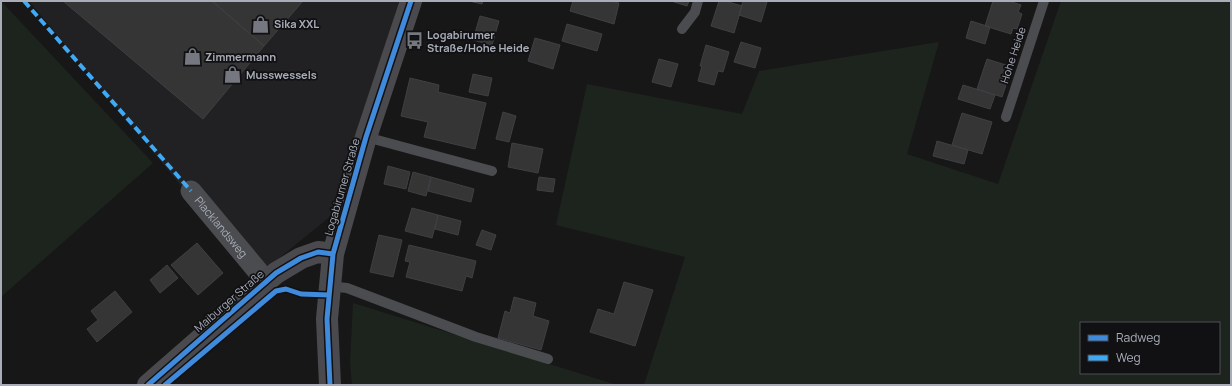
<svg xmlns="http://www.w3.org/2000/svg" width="1232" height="386" font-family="Manrope,sans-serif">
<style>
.built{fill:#212123}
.green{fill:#1d241e;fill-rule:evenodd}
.building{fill:#353536;stroke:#3f4043}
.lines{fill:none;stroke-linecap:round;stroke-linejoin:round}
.lane{stroke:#4b4c50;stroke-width:10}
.street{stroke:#4b4c50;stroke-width:21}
.secondary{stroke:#4a4a4e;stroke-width:22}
.quiet{stroke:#3fa9f5;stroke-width:4;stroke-dasharray:8 4;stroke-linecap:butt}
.cycleway-casing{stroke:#111113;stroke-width:8}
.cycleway{stroke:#408adc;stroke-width:5}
.labels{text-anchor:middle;stroke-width:3.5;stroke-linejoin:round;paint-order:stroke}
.poi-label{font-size:11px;font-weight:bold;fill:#a8adb8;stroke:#111113;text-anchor:start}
.street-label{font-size:11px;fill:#a8adb8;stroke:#111113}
</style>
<rect width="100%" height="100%" fill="#171717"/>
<path class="built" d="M29 1H399L332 215 256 277Z"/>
<path class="green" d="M1 1 153 163 1 297Z
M1061 1H1231V385H644L685 257 556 225 587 84 742 114 759 71 939 42 907 154 998 184ZM1081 323H1219V373H1081Z
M353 303 617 385H352L350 362Z"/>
<path class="building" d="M63 1H212L264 46 203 119Z
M212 1H303L264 46Z
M469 1H483L482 4Z
M573 1H611L619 3 614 24 570 11Z
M671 1H689L687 6Z
M719 1H725L742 6 734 33 711 26Z
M743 1H763L767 2 761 22 739 15Z
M993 1H1009L1021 5 1018 12 1022 14 1017 29 1013 28 1011 34 985 26Z
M480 16 499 21 492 45 473 40Z
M971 21 990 27 985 44 966 38Z
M567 24 602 34 597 51 562 41Z
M535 38 560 45 553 69 528 61Z
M741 42 761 48 755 68 734 62Z
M706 45 729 52 723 72 718 71 714 85 698 81 702 66H700Z
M659 59 678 64 671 87 652 82Z
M987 59 1012 67 1002 97 977 89Z
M473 74 492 78 488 96 469 92Z
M410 78 439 85 438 92 486 103 475 149 424 137 428 122 401 116Z
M963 85 995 95 990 109 958 99Z
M503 112 516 116 509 142 496 139Z
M962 113 992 122 982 154 952 145Z
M937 141 968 150 964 164 933 156Z
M512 143 543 149 538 173 508 167Z
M388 166 410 172 406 189 384 184Z
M413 172 431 177 426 196 408 191Z
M431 177 474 189 471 202 428 191Z
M539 177 555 179 553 192 537 190Z
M412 208 438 215 432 238 405 231Z
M438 215 461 221 458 235 435 229Z
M482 230 496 235 491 250 476 245Z
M379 235 402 240 393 277 370 272Z
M197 243 223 273 198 295 171 265Z
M409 245 476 261 472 278 466 276 462 291 406 277 410 262 405 261Z
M167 265 178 278 160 293 150 280Z
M624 282 653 290 635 346 590 332 598 309 614 314Z
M115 291 132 312 97 342 87 329 98 320 91 311Z
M514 297 536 303 533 316 549 321 541 350 498 338 505 311 510 313Z"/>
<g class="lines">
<path class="lane" d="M682 29 695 12 698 1
M1006 117 1044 1
M366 137 492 171
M329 286 347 288 476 337 548 359"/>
<path class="street" id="s1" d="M191 191 266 281"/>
<path class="secondary" d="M148 385 276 273 301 258 318 252 333 254
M330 385 327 319 333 254 366 137 411 1"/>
<path class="quiet" d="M24 1 191 191"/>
<defs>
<path id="cycleway" d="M148 385 276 273 301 258 318 252 333 254
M165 385 276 291 286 289 301 294 329 295
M330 385 327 319 333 254 366 137 411 1"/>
</defs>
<use href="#cycleway" class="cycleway-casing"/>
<use href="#cycleway" class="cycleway"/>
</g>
<defs>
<symbol id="shop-bare" viewBox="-9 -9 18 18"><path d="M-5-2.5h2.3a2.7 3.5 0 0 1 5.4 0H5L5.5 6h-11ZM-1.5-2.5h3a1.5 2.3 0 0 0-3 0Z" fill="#757880" stroke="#111113" stroke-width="2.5" paint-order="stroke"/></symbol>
<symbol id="bus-bare" viewBox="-9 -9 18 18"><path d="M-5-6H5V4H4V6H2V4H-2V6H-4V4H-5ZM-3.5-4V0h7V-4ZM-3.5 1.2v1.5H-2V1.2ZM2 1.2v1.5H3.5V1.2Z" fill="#757880" stroke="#111113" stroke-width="2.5" paint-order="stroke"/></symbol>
</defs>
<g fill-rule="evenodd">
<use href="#shop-bare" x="248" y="12" width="25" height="25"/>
<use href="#bus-bare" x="402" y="28" width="25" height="25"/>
<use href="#shop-bare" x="180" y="44" width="25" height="25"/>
<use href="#shop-bare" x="220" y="62" width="25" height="25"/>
</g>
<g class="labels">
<g class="poi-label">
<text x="274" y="28">Sika XXL</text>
<text x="427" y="39">Logabirumer<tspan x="427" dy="13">Straße/Hohe Heide</tspan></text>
<text x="205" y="61">Zimmermann</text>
<text x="246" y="79">Musswessels</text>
</g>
<g class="street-label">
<text transform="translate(1013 55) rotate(-72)" y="4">Hohe Heide</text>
<text transform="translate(342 187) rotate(-74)" y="4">Logabirumer Straße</text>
<text dy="4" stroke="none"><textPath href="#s1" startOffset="47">Placklandsweg</textPath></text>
<text transform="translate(229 301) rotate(-41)" y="4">Maiburger Straße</text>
</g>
</g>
<rect width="1232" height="386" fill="none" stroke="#a8adb8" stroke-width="4"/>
<rect x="1080" y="322" width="140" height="52" fill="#111113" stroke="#4d4f55"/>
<rect x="1088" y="335" width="20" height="6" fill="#408adc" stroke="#4d4f55"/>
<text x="1116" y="342" font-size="12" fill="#a8adb8">Radweg</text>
<rect x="1088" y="355" width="20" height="6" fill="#3fa9f5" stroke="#4d4f55"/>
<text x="1116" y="362" font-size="12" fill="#a8adb8">Weg</text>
</svg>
